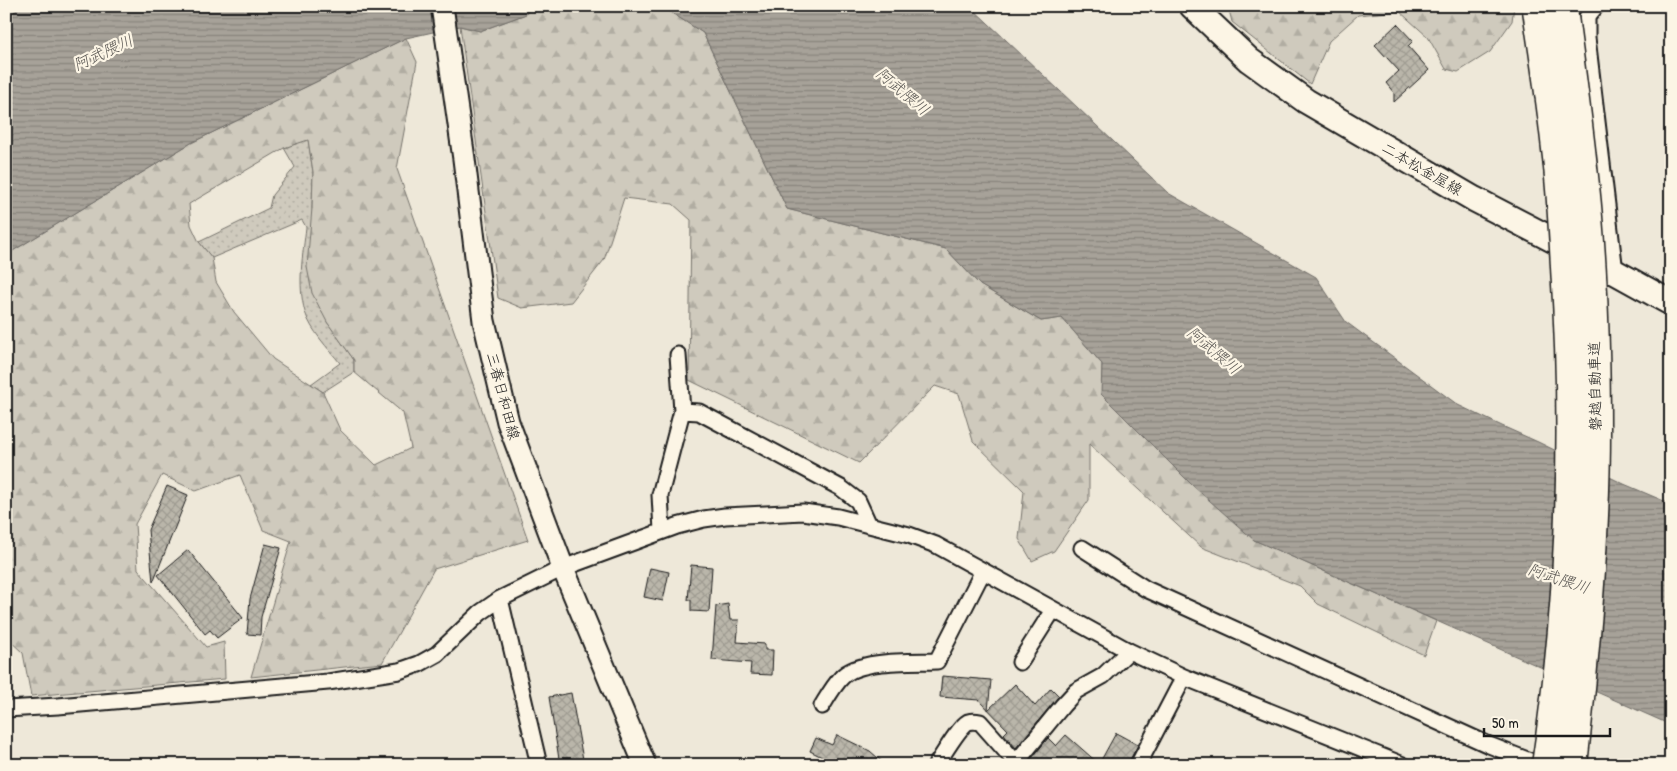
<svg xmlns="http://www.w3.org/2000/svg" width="1677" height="771" font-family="'Patrick Hand','Klee One',sans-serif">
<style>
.grass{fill:url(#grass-dots);stroke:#76736c}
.forest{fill:url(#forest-firs);stroke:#76736c;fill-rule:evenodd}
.water{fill:url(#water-rules);stroke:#6f6c67}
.building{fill:url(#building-cross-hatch);stroke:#1c1c1c}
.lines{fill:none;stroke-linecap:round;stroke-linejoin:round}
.minor-casing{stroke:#1c1c1c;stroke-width:19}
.secondary-casing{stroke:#1c1c1c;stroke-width:25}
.primary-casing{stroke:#1c1c1c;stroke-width:28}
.minor{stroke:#fcf5e5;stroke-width:15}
.secondary{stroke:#fcf5e5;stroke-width:21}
.primary{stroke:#fcf5e5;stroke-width:24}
.motorway-bridge-casing{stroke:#1c1c1c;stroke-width:31;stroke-linecap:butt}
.motorway-bridge{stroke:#fcf5e5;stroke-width:28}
.labels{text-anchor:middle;stroke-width:4.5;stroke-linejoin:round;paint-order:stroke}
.street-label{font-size:15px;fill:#1c1c1c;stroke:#fcf5e5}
.water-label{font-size:16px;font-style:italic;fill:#5b5854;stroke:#fcf5e5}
</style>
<defs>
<pattern id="grass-dots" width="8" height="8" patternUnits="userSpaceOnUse" patternTransform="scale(1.25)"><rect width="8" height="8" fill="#cfcabd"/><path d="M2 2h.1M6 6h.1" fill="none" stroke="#b1ada2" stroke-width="1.8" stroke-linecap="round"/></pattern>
<pattern id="forest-firs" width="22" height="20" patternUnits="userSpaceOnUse" patternTransform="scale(1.25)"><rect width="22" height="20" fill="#cfcabd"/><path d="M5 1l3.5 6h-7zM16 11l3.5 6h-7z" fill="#b1ada2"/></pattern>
<pattern id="water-rules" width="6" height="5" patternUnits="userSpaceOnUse" patternTransform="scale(1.25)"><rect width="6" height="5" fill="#a7a299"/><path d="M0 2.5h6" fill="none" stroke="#87837c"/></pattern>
<pattern id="building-cross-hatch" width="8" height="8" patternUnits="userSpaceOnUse" patternTransform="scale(1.25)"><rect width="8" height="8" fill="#bab6aa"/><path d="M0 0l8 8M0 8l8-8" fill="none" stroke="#9f9c92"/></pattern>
</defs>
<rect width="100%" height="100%" fill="#eee8d9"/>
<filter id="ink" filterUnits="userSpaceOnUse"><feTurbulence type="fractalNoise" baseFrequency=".02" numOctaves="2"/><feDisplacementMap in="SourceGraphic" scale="10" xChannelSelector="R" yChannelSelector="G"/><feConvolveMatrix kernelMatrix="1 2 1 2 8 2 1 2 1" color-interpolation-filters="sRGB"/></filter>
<g filter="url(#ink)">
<path class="grass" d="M308 139 313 172 312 208 327 322 354 360V372L323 392 311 384 340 363C328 348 311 331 305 312 297 284 303 255 306 227L302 220 212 258 199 242 269 208 272 195 295 167 284 148Z"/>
<path class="forest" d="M531 6H661L703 33 787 209 946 249 980 285 1041 321 1062 318 1102 364V394L1254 540 1436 621 1424 655 1318 604 1300 586 1201 547 1089 444V500L1054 551 1032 561 1019 539 1024 491 973 441 959 394 935 386 859 463 689 380 691 220 673 204 624 198 604 260 571 302 522 308 498 298 460 26 480 31 526 14Z
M1228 6H1514L1512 21 1490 52 1458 72 1446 69 1428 37 1399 11 1358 15 1329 41 1310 84 1232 22Z
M406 38 417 62 397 169 528 540 434 569 382 663 251 677 291 541 263 530 240 475 196 491 162 475 135 524 138 569 206 647 224 642 225 679 31 696 23 653 6 637V255L191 143ZM308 140 313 172 312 208 307 267 312 293 327 322 354 360V372L403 413 411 448 376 465 340 430 323 392 273 359 234 312 216 282 212 258 199 242 191 225 189 204 284 148Z"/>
<path class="water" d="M25 6H531L526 14 480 31 460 26 406 38 191 143 6 255V16Z
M661 6H970L1168 193 1316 277 1346 322 1458 405 1502 426 1538 442 1624 484 1671 504V725L1254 540 1192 485 1101 394 1102 364 1062 318 1041 321 980 285 946 249 787 209 703 33Z"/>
<path class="building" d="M1397 24 1413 41 1408 46 1429 70 1394 102V93L1386 83 1399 71 1375 45Z
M167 486 188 495 153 582 148 530Z
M265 544 281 548 261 617 260 635 247 634 250 599Z
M188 550 243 618 217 638 210 630 205 634 158 575Z
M691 565 712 567 709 612 691 611V600H688Z
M650 568 669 572 663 601 644 597Z
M728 604 730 620H739L737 642 765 644V650H773L772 675 750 674 751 663 712 660 716 606Z
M942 676 991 680 988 710 1015 684 1035 706 1051 688 1059 696 1016 748 1004 734 1008 730 979 700 940 697Z
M571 693 584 765H560L553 722 549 697Z
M1116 733 1138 745 1127 765H1032L1029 762 1048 738 1056 746 1066 735 1099 764Z
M837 735 870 751 886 765H823L826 759 810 751 816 738 832 745Z"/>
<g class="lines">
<defs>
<path id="minor" d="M1596 6 1587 17V38L1615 272
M682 411 699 412 841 488 858 501 869 525
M662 531 660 495 682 411 678 355
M1082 548 1146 589 1489 745 1540 765
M500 599 539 765
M1020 662 1053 610
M822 706C828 696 834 685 842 677 859 659 913 662 937 661L983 571
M6 709 58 706 328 682 399 671 419 664 437 654 480 613 500 599 563 568 677 526 704 519 725 516 803 512 838 517 869 525 909 535 936 545 1129 651 1184 677 1403 765
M936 765C943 755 959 727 968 722 971 721 976 721 980 722L1012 758 1019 759 1063 705 1076 691 1103 676 1129 651
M1138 765 1184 677"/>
<path id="secondary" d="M442 6 464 159 484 321 508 422 563 568 645 765"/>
<path id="primary" d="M1192 6 1249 60 1306 101 1474 199 1615 272 1671 303"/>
</defs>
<use href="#minor" class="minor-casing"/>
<use href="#secondary" class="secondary-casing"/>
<use href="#primary" class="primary-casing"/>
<use href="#minor" class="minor"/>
<use href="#secondary" class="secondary"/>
<use href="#primary" class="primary"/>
<defs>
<path id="motorway-bridge" d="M1563 9C1572 78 1582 147 1588 217 1594 287 1596 359 1596 430 1596 542 1585 654 1573 765
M1537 10C1544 56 1551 103 1556 149 1561 188 1563 228 1565 267 1576 433 1571 600 1546 765"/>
</defs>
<use href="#motorway-bridge" class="motorway-bridge-casing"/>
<use href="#motorway-bridge" class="motorway-bridge"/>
</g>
</g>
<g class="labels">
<g class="street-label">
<text transform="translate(1422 169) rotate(30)" y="5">二本松金屋線</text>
<text transform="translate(1595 386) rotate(-91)" y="5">磐越自動車道</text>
<text transform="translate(503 396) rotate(75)" y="5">三春日和田線</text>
</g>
<g class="water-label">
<text transform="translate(103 52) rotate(-25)" y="6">阿武隈川</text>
<text transform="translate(903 91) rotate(40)" y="6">阿武隈川</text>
<text transform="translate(1214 350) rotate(40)" y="6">阿武隈川</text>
<text transform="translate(1559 578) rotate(18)" y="6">阿武隈川</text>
</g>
</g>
<rect width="1677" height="771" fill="none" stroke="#fcf5e5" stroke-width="25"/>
<rect x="12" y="12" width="1652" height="746" fill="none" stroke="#1c1c1c" stroke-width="2" filter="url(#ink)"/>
<path d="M1484 728v8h126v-8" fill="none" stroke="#1c1c1c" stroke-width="2.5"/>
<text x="1492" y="728" font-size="15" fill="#1c1c1c" stroke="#fcf5e5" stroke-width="4" paint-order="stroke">50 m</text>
</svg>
